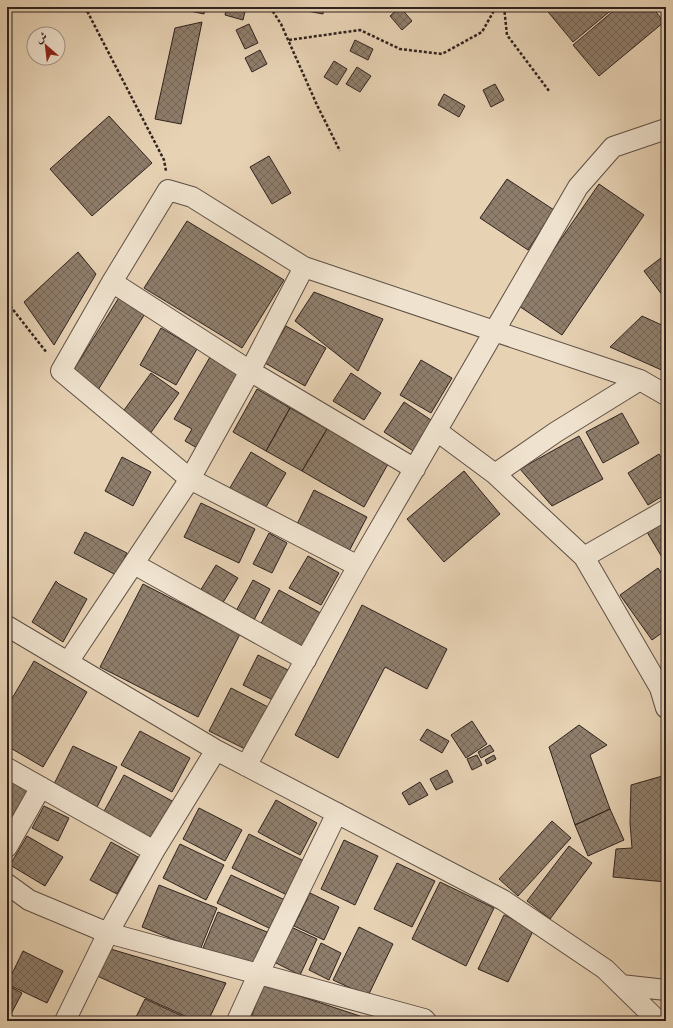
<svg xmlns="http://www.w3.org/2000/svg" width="673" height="1028" font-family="Vollkorn,Amiri,serif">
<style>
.building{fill:url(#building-cross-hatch);stroke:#30231f}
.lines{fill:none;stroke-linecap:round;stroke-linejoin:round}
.minor-casing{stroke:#5e4f44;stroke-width:22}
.path{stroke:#30231f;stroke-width:2.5;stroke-dasharray:3 2;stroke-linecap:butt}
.minor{stroke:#efe2ce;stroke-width:20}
</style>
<defs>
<pattern id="building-cross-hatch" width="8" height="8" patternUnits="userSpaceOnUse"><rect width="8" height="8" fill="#8f7e6c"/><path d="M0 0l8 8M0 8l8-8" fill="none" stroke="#756758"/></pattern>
</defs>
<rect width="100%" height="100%" fill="#e7d2b4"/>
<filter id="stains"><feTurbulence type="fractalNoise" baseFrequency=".005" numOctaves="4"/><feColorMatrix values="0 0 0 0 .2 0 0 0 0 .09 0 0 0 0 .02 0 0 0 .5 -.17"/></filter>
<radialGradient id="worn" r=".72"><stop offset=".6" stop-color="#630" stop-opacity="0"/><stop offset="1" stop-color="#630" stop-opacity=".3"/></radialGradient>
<path class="building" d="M191 7H205L204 14 190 11Z
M227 7H246L243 20 225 15Z
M303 7H324L323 14 302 10Z
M400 7 412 21 402 30 390 16Z
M544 7H615L573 42Z
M618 7H652L664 22 599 76 573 45Z
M202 22 181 124 155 119 175 28Z
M249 24 258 43 245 49 236 30Z
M355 40 373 49 368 60 350 51Z
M260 50 267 64 252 72 245 58Z
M334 61 347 69 337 85 324 77Z
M357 67 371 76 360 92 346 84Z
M495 84 504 100 491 107 483 90Z
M444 94 465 106 459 117 438 105Z
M109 116 152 163 92 216 50 169Z
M269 156 291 193 272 204 250 167Z
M507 179 554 210 528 250 480 218Z
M599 184 644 215 562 335 516 304Z
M187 221 284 280 242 348 144 288Z
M78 252 96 274 54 345 24 302Z
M666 254V300L644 271Z
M314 292 383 319 358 371 295 321Z
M120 296 146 312 98 390 71 374Z
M642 316 666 327V372L610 347Z
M286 326 326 348 305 386 265 363Z
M161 328 197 349 176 385 140 365Z
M210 357 245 377 202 451 185 441 192 429 174 419Z
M421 360 452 378 431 413 400 395Z
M151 373 179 393 147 438 119 417Z
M351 373 381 393 364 420 333 401Z
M257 389 290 408 266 451 233 432Z
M404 402 437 424 418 454 384 432Z
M290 408 327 429 302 471 266 451Z
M622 413 639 443 603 463 586 432Z
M327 429 388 464 364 507 302 471Z
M579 436 603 479 552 506 520 469Z
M666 447V459L661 450Z
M251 452 286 473 263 512 228 491Z
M659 454 666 465V494L648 505 628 473Z
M122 457 151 472 133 506 105 491Z
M464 471 500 514 444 562 407 519Z
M314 490 367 517 347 555 295 528Z
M201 503 255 529 239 563 184 537Z
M666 521V564L647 532Z
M85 532 127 553 116 575 74 553Z
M269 533 287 543 272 573 253 564Z
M308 556 339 573 321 605 289 588Z
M216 565 238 578 222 604 200 591Z
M658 568 666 579V630L652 640 620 595Z
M253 580 270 589 254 620 236 611Z
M56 581 59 584 87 599 63 642 32 622Z
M143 584 240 634 198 717 100 667Z
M279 590 326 616 305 654 258 629Z
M362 605 447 649 427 689 385 667 338 758 295 735Z
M258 655 290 671 275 701 243 685Z
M34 661 87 692 43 767 7 746V707Z
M231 688 272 709 249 751 209 731Z
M472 721 487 744 466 758 451 735Z
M579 725 607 745 590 755 610 809 575 825 549 747Z
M427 729 449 741 442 753 420 740Z
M140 731 190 758 172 792 121 765Z
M490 745 494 751 481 758 478 752Z
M73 746 117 767 97 807 53 786Z
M477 755 482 765 472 770 467 759Z
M494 755 496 759 487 764 485 760Z
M447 770 453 782 436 790 430 779Z
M124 775 174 802 153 840 103 813Z
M666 775V882L613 877 616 849 632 848 630 823 631 785Z
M7 778 31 792 13 821 7 817Z
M420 782 428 795 409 805 402 793Z
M276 800 317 823 300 855 258 832Z
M44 806 69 818 58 841 32 828Z
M199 808 242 830 225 861 183 839Z
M610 809 624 840 588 856 575 825Z
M552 821 571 838 518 896 499 879Z
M249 834 304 861 287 895 232 868Z
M27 836 63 857 45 886 10 865Z
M344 840 378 856 355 905 321 889Z
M111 842 138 857 117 894 90 880Z
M180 844 224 865 206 900 163 878Z
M569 846 592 863 550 919 527 901Z
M397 863 435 881 412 927 374 909Z
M231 875 285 900 271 929 217 903Z
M440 882 494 908 466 966 412 939Z
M159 885 217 908 200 950 142 927Z
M310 893 339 907 324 940 294 926Z
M218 912 267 932 253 968 203 948Z
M504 915 534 929 508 982 478 969Z
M289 926 317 939 300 975 272 961Z
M359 927 393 944 368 996 333 980Z
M321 943 341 953 329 980 309 970Z
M107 948 226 983 208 1021H196L95 975Z
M23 951 63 971 47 1003 7 984Z
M263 984 369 1019 368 1021H250Z
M7 985 22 993 10 1016 7 1014Z
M145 999 193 1021H134Z
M76 1014 88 1021H72Z"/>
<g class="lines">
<defs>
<path id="minor" d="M112 282 250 371 415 469
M437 431 495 474 584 557 660 688 666 708
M495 474 556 432 640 380
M584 557 666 510
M134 564 306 660
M358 566 190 479 61 371 112 282 168 190 192 197 304 267 640 380 666 395
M7 626 216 750 503 900 605 969 658 1021
M68 662 190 479 250 371 304 267
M246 766 358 566 578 187 613 147 666 129
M7 768 154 851
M7 847 41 787
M7 884 29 900 108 933 424 1019 426 1021
M621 985 666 990
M65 1021 108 933 154 851 216 750
M237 1021 258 975 337 813"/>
</defs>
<use href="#minor" class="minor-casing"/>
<path class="path" d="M85 7 164 160 166 171
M270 7 281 24 317 105 340 151
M504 7 507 35 549 91
M289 40 360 30 400 49 442 54 482 32 496 7
M7 302 47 353"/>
<use href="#minor" class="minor"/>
</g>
<rect width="673" height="1028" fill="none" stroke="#e7d2b4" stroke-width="24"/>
<rect x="8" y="8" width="657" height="1012" fill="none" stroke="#30231f" stroke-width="2"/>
<rect x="12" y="12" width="649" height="1004" fill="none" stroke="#30231f"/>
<g transform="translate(46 46) rotate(332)"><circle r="19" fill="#efe2ce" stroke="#a39688"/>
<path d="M0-3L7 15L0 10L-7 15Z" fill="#8f2418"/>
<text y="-6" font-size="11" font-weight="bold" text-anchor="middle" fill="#30231f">ش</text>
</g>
<rect width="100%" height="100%" filter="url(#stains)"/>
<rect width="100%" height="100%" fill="url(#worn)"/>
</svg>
